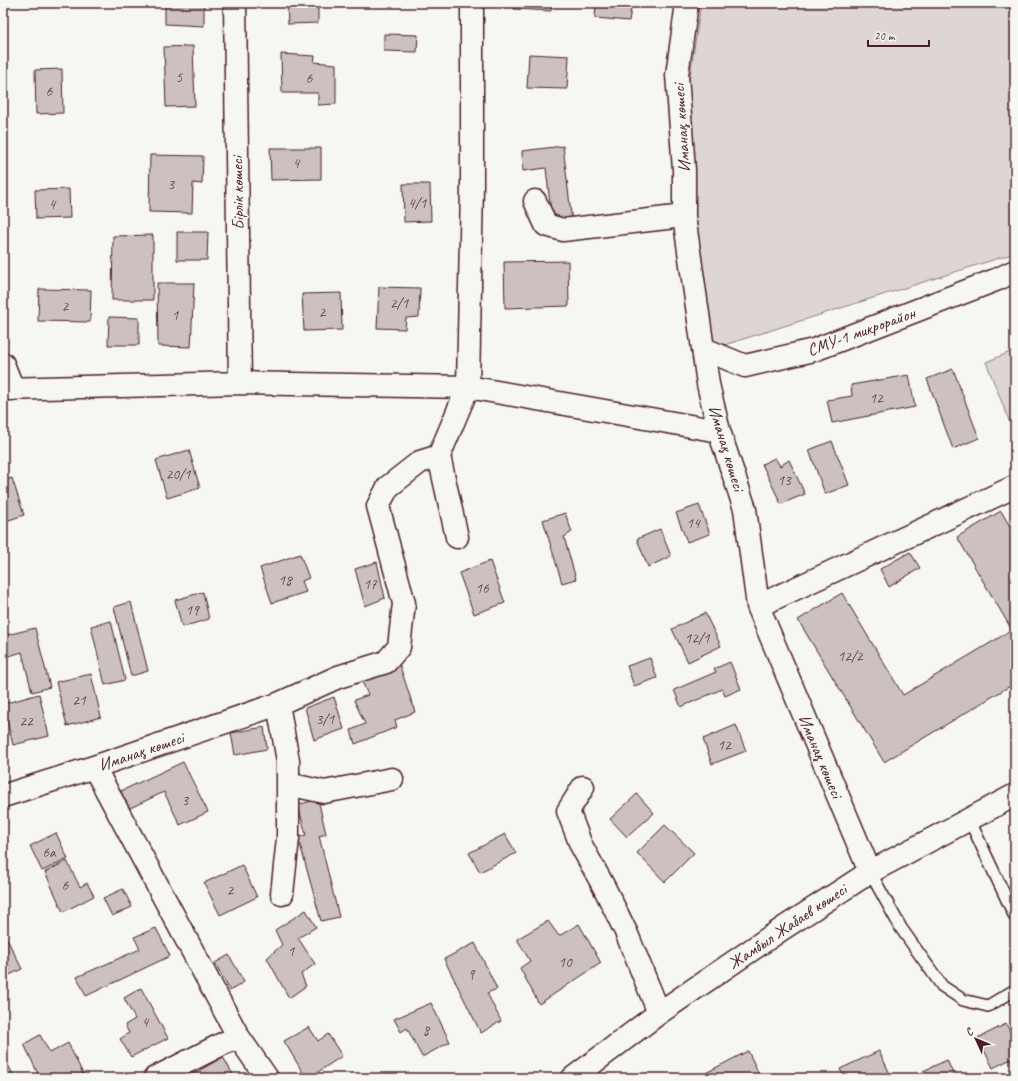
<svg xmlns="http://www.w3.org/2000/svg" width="1018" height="1081" font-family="Caveat,sans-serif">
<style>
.green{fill:#ddd6d5;stroke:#947a80}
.building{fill:#ccc1c0;stroke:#4a1f2b}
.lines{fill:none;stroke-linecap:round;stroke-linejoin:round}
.service-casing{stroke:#4a1f2b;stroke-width:14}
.minor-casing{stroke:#4a1f2b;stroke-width:25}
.service{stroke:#f6f6f2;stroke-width:11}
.minor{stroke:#f6f6f2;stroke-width:22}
.labels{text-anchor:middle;stroke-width:3;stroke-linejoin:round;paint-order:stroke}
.number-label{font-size:15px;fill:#6a4850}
.street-label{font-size:17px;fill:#4a1f2b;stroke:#f6f6f2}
</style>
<rect width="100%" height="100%" fill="#f6f6f2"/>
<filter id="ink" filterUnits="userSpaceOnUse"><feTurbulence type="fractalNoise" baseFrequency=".025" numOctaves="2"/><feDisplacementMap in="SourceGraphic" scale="8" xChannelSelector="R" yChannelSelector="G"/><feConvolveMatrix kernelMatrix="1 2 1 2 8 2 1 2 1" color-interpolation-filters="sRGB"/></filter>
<g filter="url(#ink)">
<path class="green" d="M701 3H1015V253L715 348 679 150Z
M1015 350V436L986 362Z"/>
<path class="building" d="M165 3H204V26L165 24Z
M287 3H318V23L288 24Z
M514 3H552L551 11 514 9Z
M596 3H632L629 21 595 18Z
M384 34 418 35 417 52 384 51Z
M193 46 195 106 166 107 164 47Z
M281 54 315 56 314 62 336 64V104L318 105V93H282Z
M529 54 569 56 567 89 527 88Z
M62 69 63 113 36 114 35 70Z
M563 146 572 222H552L546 168 523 171 522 151Z
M270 148H321V179L271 180Z
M150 155 203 156 202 184 193 183 192 213 149 212Z
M403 184H430L431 221 404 222Z
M69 189 70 218 36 219 35 190Z
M177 232H208L207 260H177Z
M153 235V300H112L113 236Z
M568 261 569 306 505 308 504 262Z
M157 283H194L191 347 158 346Z
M379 287 420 288 419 317 406 318 405 329 377 328Z
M39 289 91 290 90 322 38 321Z
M341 293 342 330 304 331 302 294Z
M109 317 139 318V345H108Z
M953 369 979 438 953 449 927 379Z
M909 375 915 407 832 423 827 400 852 396 851 385Z
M832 441 849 485 825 494 809 450Z
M189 450 200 488 167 498 156 460Z
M775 458 780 466 789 460 805 494 781 504 762 464Z
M12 478 24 515 3 522V481Z
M699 505 710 534 687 542 676 513Z
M1001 511 1015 535V683L884 762 798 620 842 593 903 695 1012 630 957 537Z
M565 513 572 532 564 537 576 579 562 583 543 520Z
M660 529 671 556 648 567 637 539Z
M910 552 920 568 889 587 880 569Z
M300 554 309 578 302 581 306 592 272 603 260 568Z
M490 561 505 603 474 614 459 573Z
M377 562 385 598 365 606 355 569Z
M203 592 209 619 182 627 175 600Z
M131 602 148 671 131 676 114 607Z
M705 613 721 646 688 662 672 629Z
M111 621 125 680 105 685 91 626Z
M35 628 50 687 32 692 22 652 3 658V636Z
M650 658 657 678 634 686 627 666Z
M730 662 741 689 725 696 722 689 681 707 674 690 716 672 714 669Z
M399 663 415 712 395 720 397 727 355 744 351 730 365 724 354 700 368 695 360 677Z
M91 674 101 717 67 726 56 682Z
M39 694 49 736 13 745 3 704Z
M334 697 344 729 314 740 305 708Z
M736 725 746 751 712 764 703 739Z
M264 727 267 749 235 755 231 733Z
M183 762 208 812 180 825 164 792 128 809 121 791Z
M637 794 654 813 627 837 610 819Z
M318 799 326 834 319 836 339 917 321 921 298 837 306 835 298 805Z
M665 825 694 853 665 882 637 853Z
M56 833 68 859 42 871 30 846Z
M505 834 516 853 480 872 469 853Z
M67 861 80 887 87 883 94 896 63 912 45 872Z
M242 865 257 897 220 915 204 883Z
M123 889 132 907 112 916 103 898Z
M306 910 316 927 298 938 315 964 301 974 306 986 289 998 267 958 282 945 275 930Z
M548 921 559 936 579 924 601 963 539 1004 520 968 530 961 517 939Z
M156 928 170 956 86 996 77 977 140 949 134 937Z
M3 931 22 969 3 978Z
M475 943 497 989 487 993 501 1021 481 1033 444 959Z
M229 955 244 982 230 991 215 963Z
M141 988 168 1038 131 1057 120 1039 129 1033 125 1025 135 1019 124 998Z
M431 1003 450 1042 422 1057 407 1028 401 1032 394 1019Z
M1006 1024 1015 1041V1057L993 1068 978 1038Z
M309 1027 318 1041 328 1034 342 1056 309 1078H306L284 1041Z
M40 1035 50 1053 68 1043 85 1078H40L24 1044Z
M748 1051 761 1078H696Z
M879 1051 892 1078H844L840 1069Z
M223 1057 235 1078H186Z
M947 1060 955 1078H926L923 1071Z
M7 1063 15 1078H3V1065Z"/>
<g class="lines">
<defs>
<path id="service" d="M969 819 1015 917
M870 872 901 928 942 986 963 1000 988 1006 1015 990"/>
<path id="minor" d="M235 3 240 383
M687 3 677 75 684 170V216L708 384 719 431 745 509 758 606 870 872
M535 201 546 225 563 230 684 216
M704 349 745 366 814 350 998 279 1015 271
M3 364 13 389
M3 389 240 383 468 387 719 431
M457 537 439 456 468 387 472 186V3
M758 606 1014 487 1015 489
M278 704 288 761V838L282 894
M94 767 238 1036 267 1078
M288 784 324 792 392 779
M583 787 568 811 581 845 604 887 626 932 659 1013
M3 796 94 767 278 704 338 677 386 662 399 647 404 603 378 506 388 487 420 462 439 456
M155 1078 238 1036
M573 1078 659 1013 782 929 870 872 1015 795"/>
</defs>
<use href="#service" class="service-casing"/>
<use href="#minor" class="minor-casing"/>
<use href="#service" class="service"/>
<use href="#minor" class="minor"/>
</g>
</g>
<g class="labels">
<g class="number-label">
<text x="179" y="82">5</text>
<text x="309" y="83">6</text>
<text x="49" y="96">6</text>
<text x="296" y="168">4</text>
<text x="171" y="189">3</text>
<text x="417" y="208">4/1</text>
<text x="52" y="209">4</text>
<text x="399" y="308">2/1</text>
<text x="65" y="311">2</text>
<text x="322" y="317">2</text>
<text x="175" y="320">1</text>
<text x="876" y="403">12</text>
<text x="178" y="479">20/1</text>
<text x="784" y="485">13</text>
<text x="693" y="528">14</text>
<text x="285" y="585">18</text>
<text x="370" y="589">17</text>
<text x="482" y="593">16</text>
<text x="192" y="615">19</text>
<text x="697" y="643">12/1</text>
<text x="850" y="661">12/2</text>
<text x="79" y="705">21</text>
<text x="325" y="724">3/1</text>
<text x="26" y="726">22</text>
<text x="724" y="750">12</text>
<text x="185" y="805">3</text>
<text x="49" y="857">6а</text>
<text x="65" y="890">6</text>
<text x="230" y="895">2</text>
<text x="291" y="956">1</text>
<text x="565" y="967">10</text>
<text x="471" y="979">9</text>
<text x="145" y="1027">4</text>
<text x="426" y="1035">8</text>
</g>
<g class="street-label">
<text transform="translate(681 128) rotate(-94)" y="6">Иманақ көшесі</text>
<text transform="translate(237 193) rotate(-91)" y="6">Бірлік көшесі</text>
<text transform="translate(861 331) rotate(-20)" y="6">СМУ-1 микрорайон</text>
<text transform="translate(727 448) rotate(73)" y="6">Иманақ көшесі</text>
<text transform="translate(141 751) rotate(-19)" y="6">Иманақ көшесі</text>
<text transform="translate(821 756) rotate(67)" y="6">Иманақ көшесі</text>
<text transform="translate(787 926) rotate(-34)" y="6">Жамбыл Жабаев көшесі</text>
</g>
</g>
<rect width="1018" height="1081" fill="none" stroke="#f6f6f2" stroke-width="16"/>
<rect x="8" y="8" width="1002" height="1065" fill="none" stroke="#4a1f2b" stroke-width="1.5" filter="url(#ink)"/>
<g transform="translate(976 1039) rotate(314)" stroke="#f6f6f2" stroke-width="3" paint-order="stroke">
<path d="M0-3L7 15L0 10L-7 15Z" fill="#4a1f2b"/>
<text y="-6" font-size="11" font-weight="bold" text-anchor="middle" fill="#4a1f2b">С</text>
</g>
<path d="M868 40v6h61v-6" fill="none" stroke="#4a1f2b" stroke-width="2"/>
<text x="874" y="40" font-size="12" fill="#4a1f2b" stroke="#f6f6f2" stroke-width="3" paint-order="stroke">20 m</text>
</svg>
